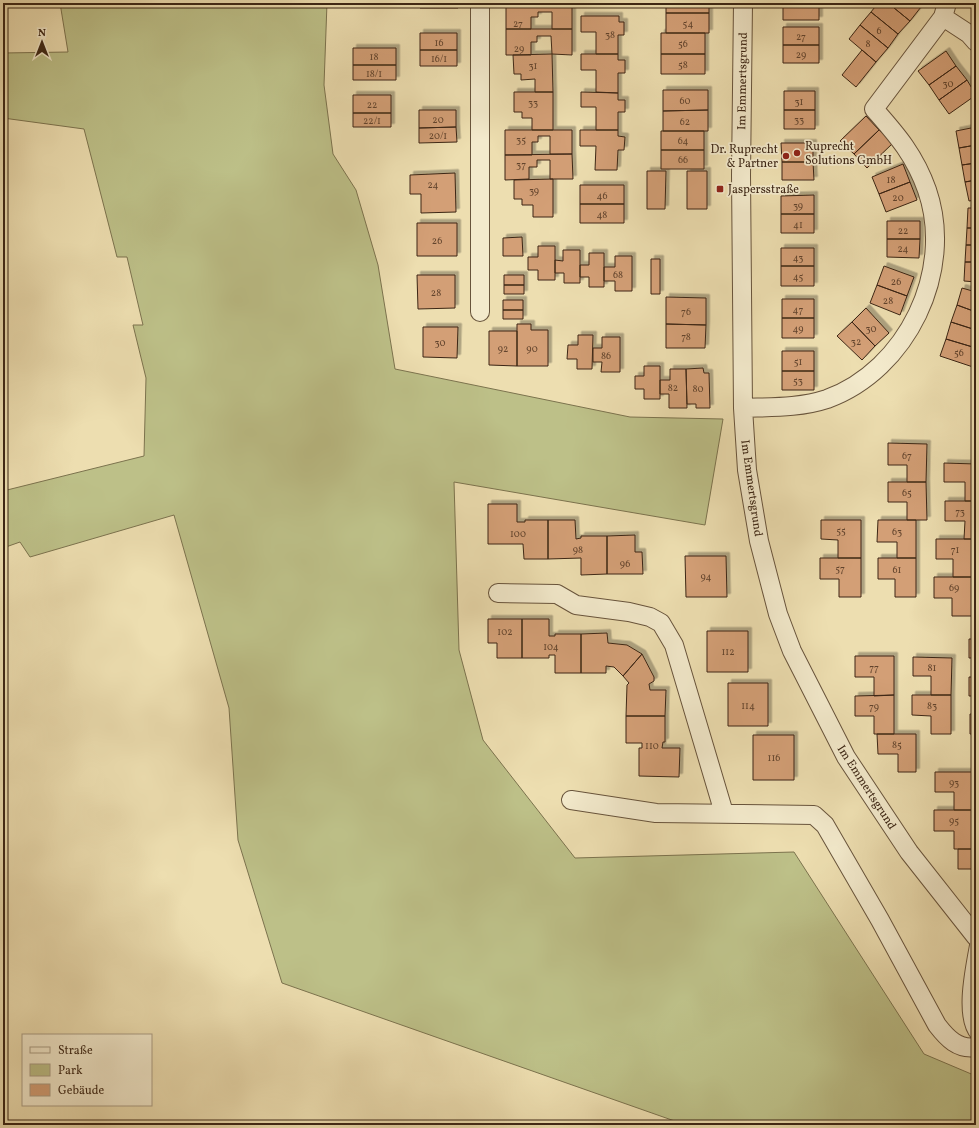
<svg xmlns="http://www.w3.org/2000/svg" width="979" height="1128" font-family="Vollkorn,serif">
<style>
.green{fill:#bdc088;stroke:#7c734e}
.building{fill:#d39f76;stroke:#3c2615;filter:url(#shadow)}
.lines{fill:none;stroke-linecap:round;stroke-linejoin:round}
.lane-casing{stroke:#68543c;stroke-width:11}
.street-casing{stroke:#68543c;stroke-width:20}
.lane{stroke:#f3eacc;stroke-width:9}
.street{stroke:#f3eacc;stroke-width:18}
.poi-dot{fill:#8f2418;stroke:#f3eacc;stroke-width:1.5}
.labels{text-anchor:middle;stroke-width:3.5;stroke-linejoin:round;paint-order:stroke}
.number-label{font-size:10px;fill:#62442d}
.street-label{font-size:12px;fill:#3c2615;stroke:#f3eacc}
.poi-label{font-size:12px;fill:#3c2615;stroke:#f3eacc;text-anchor:start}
</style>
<defs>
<filter id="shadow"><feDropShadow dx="3.5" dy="-3.5" stdDeviation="0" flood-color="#0004"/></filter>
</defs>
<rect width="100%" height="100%" fill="#eddeb0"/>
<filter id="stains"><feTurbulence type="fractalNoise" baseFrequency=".005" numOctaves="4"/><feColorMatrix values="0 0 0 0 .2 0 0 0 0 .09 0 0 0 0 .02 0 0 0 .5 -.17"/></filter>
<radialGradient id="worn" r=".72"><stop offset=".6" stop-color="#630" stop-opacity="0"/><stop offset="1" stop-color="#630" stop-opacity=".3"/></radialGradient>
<path class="green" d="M60 3H327L324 85 333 154 356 190 378 265 395 369 630 417 723 419 705 525 454 482 459 650 483 740 575 858 794 852 924 1054 976 1076V1125H686L282 983 238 840 229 708 174 515 30 557 20 542 3 548V491L144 456 146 378 133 325H143L127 257H117L84 129 3 118V53L68 52Z"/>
<path class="building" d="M420 3H458V8H420Z
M534 3H553V6L534 5Z
M666 3H709V13H666Z
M783 3H819V20H783Z
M878 3H888L910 21 898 34 871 12Z
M888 3H916L921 7 910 21Z
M506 5 572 6V29H552V12H538V17H531V29H506Z
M871 12 898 34 888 48 860 25Z
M666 13H709V33H666Z
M581 16H619V22H624V35H618V54H596V32H581Z
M860 25 888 48 876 62 849 39Z
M783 27H819V45H783Z
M506 29H572V55L552 54 551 36H537V42H531V55H506Z
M420 33H457V50H420Z
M661 33H705V54H661Z
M783 45H819V63H783Z
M353 48H396V65H353Z
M420 50H457V66H420Z
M862 50 876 62 856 87 842 75Z
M946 51 956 66 929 85 918 71Z
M552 54 553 92H535V79L521 80V74H514L513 55Z
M581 54H618V60H625V73H618V93L596 92V70H581Z
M661 54H705V74H661Z
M353 65H396V80H353Z
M956 66 967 80 939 100 929 85Z
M967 80 976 95 949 114 939 100Z
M663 90H708V110L663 111Z
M784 91H815V110H784Z
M514 92H553V130H532V118H522V112H514Z
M581 92 618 93V100H625V112H618V130H596V107H581Z
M353 95H391V113H353Z
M419 110H456V127L419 128Z
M708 110V131H663V111Z
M784 110H815V129H784Z
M353 113H391V127H353Z
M866 116 879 130 854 154 840 141Z
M456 127 457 142 419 143V128Z
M976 127V145L959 148 956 131Z
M505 130H572V154H550V136H538V142H532V155H505Z
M580 130H618V136L625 137 624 150H618L617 170H595L596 146H580Z
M879 130 893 143 867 168 854 154Z
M661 131H704V150H661Z
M781 143H813V162H782Z
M976 145V163L962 165 959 148Z
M661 150H704V169H661Z
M572 154 573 179H550V160H537V167H529V179L505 180V155Z
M782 162H813L814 180H782Z
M976 163V180L965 182 962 165Z
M903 164 910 182 879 194 872 177Z
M647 171H666L665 209H647Z
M687 171H707V209H687Z
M455 173 456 212 421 213V194H410V175Z
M553 179V217H533V205H522V199H514V180Z
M976 180V200L969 201 965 182Z
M910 182 917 200 886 212 879 194Z
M580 185H624V204H580Z
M814 195V214H781V196Z
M580 204H624V223H580Z
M968 208H976V228H967Z
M781 214H814V233H781Z
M887 221H920V239H887Z
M417 223H457V256H417Z
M967 228H976V245H966Z
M522 237 523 256H503V238Z
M887 239H920L919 258 887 257Z
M966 245H976V262H965Z
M538 246H555V280H538V270H528V257H538Z
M781 248H814V266H781Z
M563 250H580V283H564V273H555V260L563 261Z
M589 253H604V287H589V277H580V265H589Z
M615 256H632V291H615V281H604V267H615Z
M651 259H660V294H651Z
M965 262H976V282L964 281Z
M781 266H814V286H781Z
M884 266 914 277 907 296 877 285Z
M417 275H455V308L418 309Z
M504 275H524V285H504Z
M504 285H524V294H504Z
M877 285 907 296 900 315 870 303Z
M962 288 976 292V312L957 305Z
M666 297 706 298V325L666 324Z
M782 299H814V318H782Z
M503 300H523V310H503Z
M957 305 976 312V330L951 322Z
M866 308 889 333 875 346 852 322Z
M503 310H523V319H503Z
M782 318H814V338H782Z
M852 322 875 346 862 360 837 336Z
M951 322 976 330V348L946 339Z
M517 324H531V330H548V366H517Z
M666 324 706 325 705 348H666Z
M423 327H458L457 358 423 357Z
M489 331H517V366L489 365Z
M578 335H593L592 369H577V359H567L568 345H578Z
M602 337H620V372H601L602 362H593V348H602Z
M946 339 976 348V359L973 367 940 356Z
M782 351H814V371H782Z
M644 366H660V399H644V389H635V376H644Z
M703 368 704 373H709L710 408H696V404H687L686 369Z
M670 369H686L687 408H669V394H660V380H670Z
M782 371H814V390H782Z
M888 443 927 444 926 482H907V465H888Z
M944 463 976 464V501H965V482H944Z
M888 482H926L927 520H907V502H888Z
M945 501H976V539H964L965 521H945Z
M488 504H517V522H525V520H548V559H524L523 544H488Z
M548 520H575L576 539 581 538V536H607V574L581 575V558L548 559Z
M821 520H861V558H838V540L821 539Z
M878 520H916V558H897V542H877Z
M635 535V552H642L643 574H607V536Z
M936 539H975V577H953V559H936Z
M685 556H726L727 597H686Z
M820 558H861V597H839V579H820Z
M878 558H916V597H895V579H878Z
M934 577H975L974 616H952V598H934Z
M488 619H522V658H497V643H488Z
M522 619H549V636H555V634H581V673H555V655H549V658H522Z
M707 631H748V672H707Z
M607 633 608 643 627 645 642 654 623 676 614 667 606 666V673H581V634Z
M969 639H976V658H969Z
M642 654 654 677V681L649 684 650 690H666L665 716H626L627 685 629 683 623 676Z
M855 656H894V695L874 696V677H855Z
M913 657 952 658 951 695H931V676H913Z
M969 677H976V696H969Z
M728 683H768V726H728Z
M894 695V734H874V716H855V696Z
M912 695H951V734H931V716L912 715Z
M970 714H976V734H970Z
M626 716H665V742H663L662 748H680L679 777 639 776V748H642V743H626Z
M877 734H916V772H898V754H878Z
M753 735H794V780H753Z
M935 772H973V810H954V792H935Z
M934 810H973L974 849H954V831H934Z
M958 849H976V888L975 869H958Z"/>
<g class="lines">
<defs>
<path id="lane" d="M976 937C972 961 958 1017 976 1036"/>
<path id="street" d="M743 3 741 175 743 408 747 470 759 541 778 614 792 651 846 757 909 852 976 937
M947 3 943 17 969 34 976 42
M480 312V3
M743 408C771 407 800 408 827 399 907 370 955 271 927 190 915 156 898 136 874 109L943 17
M498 593 557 594 576 605 629 612 650 617 661 623 674 645 724 813
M571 800 656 813 814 815 825 825 880 920 937 1025C947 1038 958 1050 976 1047"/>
</defs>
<use href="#lane" class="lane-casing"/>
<use href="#street" class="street-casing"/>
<use href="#lane" class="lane"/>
<use href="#street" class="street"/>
</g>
<g class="poi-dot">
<circle cx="797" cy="153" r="4"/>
<circle cx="786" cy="156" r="4"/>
<rect x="716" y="185" width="8" height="8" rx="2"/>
</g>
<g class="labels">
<g class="number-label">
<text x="518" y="27">27</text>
<text x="688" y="27">54</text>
<text x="879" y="34">6</text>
<text x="610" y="38">38</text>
<text x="801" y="40">27</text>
<text x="439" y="46">16</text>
<text x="683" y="47">56</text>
<text x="868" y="47">8</text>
<text x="519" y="52">29</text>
<text x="801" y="58">29</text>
<text x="374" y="60">18</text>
<text x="439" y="62">16/1</text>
<text x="683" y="68">58</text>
<text x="533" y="69">31</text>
<text x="374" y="77">18/1</text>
<text x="948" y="87">30</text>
<text x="685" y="104">60</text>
<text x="799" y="105">31</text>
<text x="533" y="106">33</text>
<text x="372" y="108">22</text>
<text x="438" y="123">20</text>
<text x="799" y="123">33</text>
<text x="372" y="124">22/1</text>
<text x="685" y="125">62</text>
<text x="438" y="139">20/1</text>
<text x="521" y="143">35</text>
<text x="683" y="144">64</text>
<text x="683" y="163">66</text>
<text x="521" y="168">37</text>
<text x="891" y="183">18</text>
<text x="433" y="188">24</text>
<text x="534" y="194">39</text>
<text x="602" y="199">46</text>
<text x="898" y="201">20</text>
<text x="798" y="209">39</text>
<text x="602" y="218">48</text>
<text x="798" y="228">41</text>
<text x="903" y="234">22</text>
<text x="437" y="244">26</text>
<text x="903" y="252">24</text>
<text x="798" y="261">43</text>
<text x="618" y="278">68</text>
<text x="798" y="280">45</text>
<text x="896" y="285">26</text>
<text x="436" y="296">28</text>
<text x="888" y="304">28</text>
<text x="798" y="313">47</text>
<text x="686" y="315">76</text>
<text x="798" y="332">49</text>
<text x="871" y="332">30</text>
<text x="686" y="340">78</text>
<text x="856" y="345">32</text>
<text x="440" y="346">30</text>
<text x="503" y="352">92</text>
<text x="532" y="352">90</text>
<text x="959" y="356">56</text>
<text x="606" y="359">86</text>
<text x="798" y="365">51</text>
<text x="798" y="384">53</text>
<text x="673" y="391">82</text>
<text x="698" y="392">80</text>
<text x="907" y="459">67</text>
<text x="907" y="496">65</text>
<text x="960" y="515">73</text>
<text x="841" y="534">55</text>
<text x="897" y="535">63</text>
<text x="518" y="537">100</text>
<text x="578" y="553">98</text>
<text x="955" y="553">71</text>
<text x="625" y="567">96</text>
<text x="840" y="572">57</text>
<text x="897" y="573">61</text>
<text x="706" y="580">94</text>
<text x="954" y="591">69</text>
<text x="505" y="635">102</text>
<text x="551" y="650">104</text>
<text x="728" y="655">112</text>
<text x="874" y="671">77</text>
<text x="932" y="671">81</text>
<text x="748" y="709">114</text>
<text x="932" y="709">83</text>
<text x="874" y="710">79</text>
<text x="897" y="748">85</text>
<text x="652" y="749">110</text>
<text x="774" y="761">116</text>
<text x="954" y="786">93</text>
<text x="954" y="824">95</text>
</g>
<g class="street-label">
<text transform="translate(742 81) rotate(-89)" y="4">Im Emmertsgrund</text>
<text transform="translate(752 488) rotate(82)" y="4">Im Emmertsgrund</text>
<text transform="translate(867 787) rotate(57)" y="4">Im Emmertsgrund</text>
</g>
<g class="poi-label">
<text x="805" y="150">Ruprecht<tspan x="805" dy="14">Solutions GmbH</tspan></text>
<text x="778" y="153" text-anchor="end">Dr. Ruprecht<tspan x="778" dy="14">&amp; Partner</tspan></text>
<text x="728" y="193">Jaspersstraße</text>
</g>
</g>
<rect width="979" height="1128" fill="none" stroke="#eddeb0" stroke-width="16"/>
<rect x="4" y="4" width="971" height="1120" fill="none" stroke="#3c2615" stroke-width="2"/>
<rect x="8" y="8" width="963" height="1112" fill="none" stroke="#3c2615"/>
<rect x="22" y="1034" width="130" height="72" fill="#f3eacc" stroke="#aa9c83"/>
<rect x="30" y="1047" width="20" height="6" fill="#f3eacc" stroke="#aa9c83"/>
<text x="58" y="1054" font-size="12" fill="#3c2615">Straße</text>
<rect x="30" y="1064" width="20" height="12" fill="#bdc088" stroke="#aa9c83"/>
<text x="58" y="1074" font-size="12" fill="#3c2615">Park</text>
<rect x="30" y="1084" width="20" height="12" fill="#d39f76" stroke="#aa9c83"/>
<text x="58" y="1094" font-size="12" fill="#3c2615">Gebäude</text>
<g transform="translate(42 42)" stroke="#f3eacc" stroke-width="3" paint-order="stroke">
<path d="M0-3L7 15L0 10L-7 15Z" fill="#3c2615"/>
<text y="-6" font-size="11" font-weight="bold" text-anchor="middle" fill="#3c2615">N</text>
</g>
<rect width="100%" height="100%" filter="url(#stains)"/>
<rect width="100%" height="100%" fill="url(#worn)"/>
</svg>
